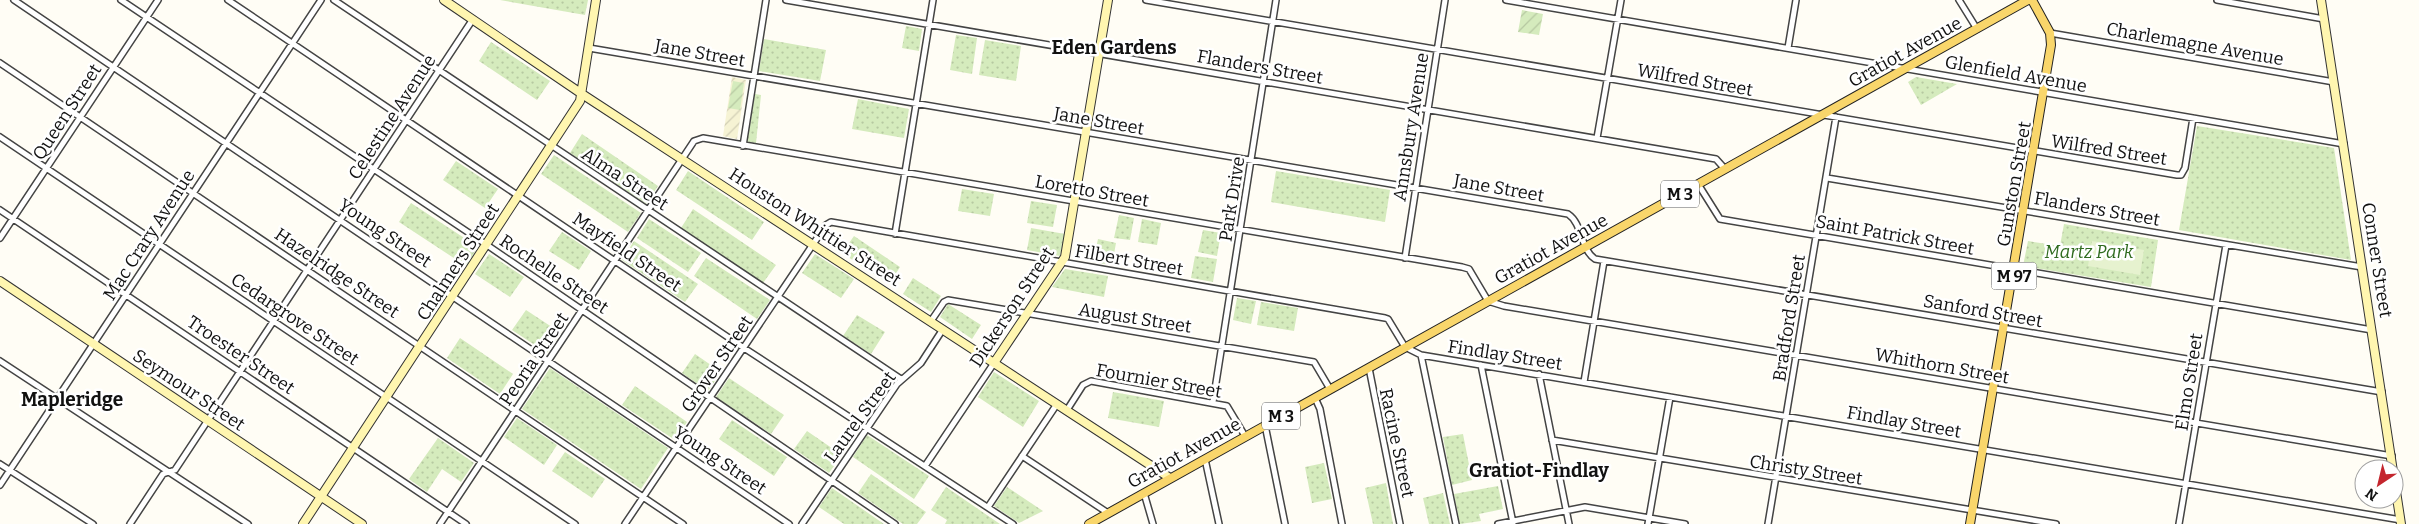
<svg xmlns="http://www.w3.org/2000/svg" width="2419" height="524" font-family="Bitter,serif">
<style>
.farmland{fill:url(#farmland-furrows)}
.grass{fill:url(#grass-dots)}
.garden{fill:url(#garden-furrows)}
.pitch{fill:#e6f2cf}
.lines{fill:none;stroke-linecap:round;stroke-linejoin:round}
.street-casing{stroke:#444;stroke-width:8}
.secondary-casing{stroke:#333;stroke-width:10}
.primary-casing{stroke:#222;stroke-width:10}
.street{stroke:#fff;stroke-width:5}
.secondary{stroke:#fff6b0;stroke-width:8}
.primary{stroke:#f9d66b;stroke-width:8}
.labels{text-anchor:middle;stroke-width:5;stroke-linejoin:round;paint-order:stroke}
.shield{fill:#fff;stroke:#585858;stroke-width:1}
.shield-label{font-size:16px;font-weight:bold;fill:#111}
.street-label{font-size:18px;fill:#111;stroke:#fff}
.park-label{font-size:18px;font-style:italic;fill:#2f6b1f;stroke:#fff}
.neighbourhood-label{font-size:19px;font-weight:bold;fill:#111;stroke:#fff}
</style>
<defs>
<pattern id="farmland-furrows" width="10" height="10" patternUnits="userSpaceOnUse" patternTransform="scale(1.25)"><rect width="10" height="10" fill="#f6f3d4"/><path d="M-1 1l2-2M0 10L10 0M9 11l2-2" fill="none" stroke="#d2cfb5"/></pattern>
<pattern id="grass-dots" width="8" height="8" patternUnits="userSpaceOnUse" patternTransform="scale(1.25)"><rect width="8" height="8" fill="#d5ebbd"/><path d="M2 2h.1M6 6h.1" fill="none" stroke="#b6c8a1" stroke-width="1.8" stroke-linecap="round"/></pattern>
<pattern id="garden-furrows" width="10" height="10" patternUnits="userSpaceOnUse" patternTransform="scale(1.25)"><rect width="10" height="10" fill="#d5ebbd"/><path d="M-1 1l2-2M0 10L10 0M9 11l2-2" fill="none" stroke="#b6c8a1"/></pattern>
</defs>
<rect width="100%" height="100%" fill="#fffdf5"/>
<path class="farmland" d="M732 77 746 80 737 139 723 136Z"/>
<path class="grass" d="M500 0H588L585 15Z
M906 26 922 29 919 51 902 48Z
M956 35 977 38 972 74 950 70Z
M764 39 826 50 820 81 759 71Z
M985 40 1021 46 1016 81 979 75Z
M491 42 550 81 537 100 479 61Z
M1916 77 1957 84 1921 105 1908 82Z
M755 94 761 95 756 143 747 142Z
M858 99 909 109 904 138 852 129Z
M2197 126 2334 148 2351 260 2179 230Z
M582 134 658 186 646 204 570 153Z
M554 155 641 213 628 232 541 174Z
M456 161 498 189 485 208 443 180Z
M688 171 764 222 752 240 676 190Z
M1276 171 1390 190 1385 222 1271 202Z
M962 189 994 194 990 216 958 211Z
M1031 201 1057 205 1053 227 1027 223Z
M411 203 478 247 466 266 399 222Z
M693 209 776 265 763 283 681 228Z
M1119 215 1134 218 1130 240 1114 238Z
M649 219 701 253 688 272 637 238Z
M1142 219 1161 223 1157 245 1138 242Z
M2064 224 2158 240 2151 287 2023 266 2028 241 2060 246Z
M1031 228 1065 234 1060 256 1027 250Z
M1203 230 1221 233 1217 256 1198 252Z
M562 232 591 251 579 270 549 251Z
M854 236 900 267 889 284 842 253Z
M1098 239 1116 243 1112 265 1093 262Z
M634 241 698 284 685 302 622 260Z
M489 254 524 277 510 297 475 274Z
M815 254 854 279 841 298 802 273Z
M1195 256 1217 259 1213 282 1191 278Z
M706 258 770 300 757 319 694 276Z
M1065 269 1108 276 1104 297 1052 287Z
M913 278 941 296 931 312 903 294Z
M1237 298 1256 301 1251 324 1233 320Z
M1261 302 1298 308 1294 331 1257 325Z
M948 304 981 325 972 339 940 317Z
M526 310 561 333 547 353 512 330Z
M857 315 885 332 871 354 843 336Z
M460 338 513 374 500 394 447 358Z
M695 354 721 372 708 391 682 373Z
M550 368 668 448 641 489 522 409Z
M994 372 1039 401 1023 427 978 397Z
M729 378 784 415 771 434 716 397Z
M635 386 687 422 675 440 622 405Z
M1113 392 1164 401 1159 427 1108 418Z
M517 418 557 445 544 465 504 437Z
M732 420 787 457 774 476 719 439Z
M807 431 842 455 829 473 794 449Z
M1463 434 1472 480 1452 485 1443 437Z
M867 435 929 476 914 499 853 457Z
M438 438 474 463 461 482 442 469 427 492 409 479Z
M565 452 605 479 592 498 552 471Z
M1324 463 1332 499 1312 503 1305 467Z
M871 474 926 512 917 524H903L858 493Z
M1386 483 1393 524H1373L1365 488Z
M1498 486 1503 509 1479 514 1481 521 1460 524 1454 494Z
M946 487 1000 524H945L947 520 931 510Z
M1007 487 1043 511 1019 523 994 506Z
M832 488 884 524H844L819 507Z
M1443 493 1450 524H1429L1423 498Z"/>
<path class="garden" d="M1522 10 1543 14 1539 35 1518 32Z
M733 81 744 83 740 110 728 108Z"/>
<path class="pitch" d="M2092 241 2144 250 2140 275 2088 266Z"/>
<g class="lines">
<defs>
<path id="street" d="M14 0 789 524
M121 0 487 245 895 524
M228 0 744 348 1013 524
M334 0 901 379
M786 0 1716 159 1725 169
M1146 0 2177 175H2181L2185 168 2193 118
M1506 0 2344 144
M1959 0 1977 29
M2217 0 2324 19
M2050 33 2334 82
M589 48 1568 214C1583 224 1580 249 1595 259L2382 392
M1788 48 1796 0
M0 63 683 524
M0 137 575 524
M1597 138 1621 0
M743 146 766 0
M1827 178 2362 267
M1698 184 1720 219 2372 330
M0 210 466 524
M895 234 933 0
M0 238 158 0
M1405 258 1445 0
M931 321 944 302 948 300 1314 362 1330 389
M1421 355 1456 524
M0 361 248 524
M1481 365 1513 523
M1369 368 1400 524
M1539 374 1569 524
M1584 382 1604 261
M1315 398 1320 409 1342 524
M1213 402 1276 0
M1067 410 1083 385 1091 381 1227 406 1245 436
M1265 425 1285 524
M1552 440 2056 524
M1022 456 1108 513
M1205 459 1219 524
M0 464 93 524
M925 466 994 363
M0 485 321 0
M1144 493 1153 524
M988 507 1057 404
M130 524 163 474 175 470 473 19
M440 524 694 141 703 138 1462 267 1469 269 1488 301 1504 306 2392 456
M625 524 826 225 831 222 1385 318 1388 319 1405 347 1421 355 2401 520
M802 524 897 384 921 363 943 329
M1498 524 1585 507 1685 524
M1648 524 1670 397
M1768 524 1836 117
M2179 524 2226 245"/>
<path id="secondary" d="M444 0 582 94 1170 478
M2321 0 2401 524
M0 281 362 524
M994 363 1065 257 1108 0
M303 524 580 101 596 0"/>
<path id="primary" d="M1089 524 2028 0
M1970 524 2051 45 2050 33 2032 0"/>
</defs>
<use href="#street" class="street-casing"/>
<use href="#secondary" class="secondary-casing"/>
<use href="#primary" class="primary-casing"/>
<use href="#street" class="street"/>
<use href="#secondary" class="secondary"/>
<use href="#primary" class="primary"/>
</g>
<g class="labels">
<g class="shield">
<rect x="1661" y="180.5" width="38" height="27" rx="4"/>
<rect x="1991.5" y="262.5" width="45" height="27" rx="4"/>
<rect x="1262" y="402.5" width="38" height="27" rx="4"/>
</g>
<g class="shield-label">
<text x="1680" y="200">M 3</text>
<text x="2014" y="282">M 97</text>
<text x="1281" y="422">M 3</text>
</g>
<g class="street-label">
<text transform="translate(2195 44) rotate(10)" y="6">Charlemagne Avenue</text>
<text transform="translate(1905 52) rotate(-29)" y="6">Gratiot Avenue</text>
<text transform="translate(700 53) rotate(10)" y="6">Jane Street</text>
<text transform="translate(1260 67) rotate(10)" y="6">Flanders Street</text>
<text transform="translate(2016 74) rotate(10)" y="6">Glenfield Avenue</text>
<text transform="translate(1695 80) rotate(10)" y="6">Wilfred Street</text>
<text transform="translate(67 112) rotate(-57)" y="6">Queen Street</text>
<text transform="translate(392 117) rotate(-57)" y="6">Celestine Avenue</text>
<text transform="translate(1099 121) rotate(10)" y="6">Jane Street</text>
<text transform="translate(1411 127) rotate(-81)" y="6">Annsbury Avenue</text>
<text transform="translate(2109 150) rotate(9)" y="6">Wilfred Street</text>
<text transform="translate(625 179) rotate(33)" y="6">Alma Street</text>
<text transform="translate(2014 184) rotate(-80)" y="6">Gunston Street</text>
<text transform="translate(1499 188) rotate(10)" y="6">Jane Street</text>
<text transform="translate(1092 191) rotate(10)" y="6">Loretto Street</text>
<text transform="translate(1232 199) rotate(-81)" y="6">Park Drive</text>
<text transform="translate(2097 209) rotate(10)" y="6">Flanders Street</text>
<text transform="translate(815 227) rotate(33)" y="6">Houston Whittier Street</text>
<text transform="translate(385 233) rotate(34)" y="6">Young Street</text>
<text transform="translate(149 235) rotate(-57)" y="6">Mac Crary Avenue</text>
<text transform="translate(1895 235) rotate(10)" y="6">Saint Patrick Street</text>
<text transform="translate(1551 249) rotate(-29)" y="6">Gratiot Avenue</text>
<text transform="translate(627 252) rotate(34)" y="6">Mayfield Street</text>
<text transform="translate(1129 260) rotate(10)" y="6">Filbert Street</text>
<text transform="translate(2377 260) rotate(81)" y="6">Conner Street</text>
<text transform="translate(458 262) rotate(-57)" y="6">Chalmers Street</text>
<text transform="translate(337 273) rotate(34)" y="6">Hazelridge Street</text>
<text transform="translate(554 274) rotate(34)" y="6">Rochelle Street</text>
<text transform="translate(1012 307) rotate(-57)" y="6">Dickerson Street</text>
<text transform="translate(1983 311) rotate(10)" y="6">Sanford Street</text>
<text transform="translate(1135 318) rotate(9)" y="6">August Street</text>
<text transform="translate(1789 318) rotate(-81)" y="6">Bradford Street</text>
<text transform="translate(295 319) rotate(34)" y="6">Cedargrove Street</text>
<text transform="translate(241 355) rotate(34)" y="6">Troester Street</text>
<text transform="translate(1505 355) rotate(9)" y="6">Findlay Street</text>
<text transform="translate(534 359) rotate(-56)" y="6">Peoria Street</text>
<text transform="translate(717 364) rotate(-56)" y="6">Grover Street</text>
<text transform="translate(1942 366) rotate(10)" y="6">Whithorn Street</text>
<text transform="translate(1159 381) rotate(10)" y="6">Fournier Street</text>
<text transform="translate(2189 382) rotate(-81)" y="6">Elmo Street</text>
<text transform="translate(189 390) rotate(34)" y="6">Seymour Street</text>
<text transform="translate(860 417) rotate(-54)" y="6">Laurel Street</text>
<text transform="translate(1904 422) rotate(10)" y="6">Findlay Street</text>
<text transform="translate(1397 443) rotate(78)" y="6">Racine Street</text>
<text transform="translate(1184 453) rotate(-29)" y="6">Gratiot Avenue</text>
<text transform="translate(720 460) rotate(34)" y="6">Young Street</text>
<text transform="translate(1806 470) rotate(9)" y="6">Christy Street</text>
</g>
<g class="park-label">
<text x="2089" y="258">Martz Park</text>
</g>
<g class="neighbourhood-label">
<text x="1114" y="54">Eden Gardens</text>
<text x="72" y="406">Mapleridge</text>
<text x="1539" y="477">Gratiot-Findlay</text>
</g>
</g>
<g transform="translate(2379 484) rotate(215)"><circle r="24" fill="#ffffff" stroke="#a0a0a0"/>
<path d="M0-4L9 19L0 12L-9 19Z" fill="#c4262e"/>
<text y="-8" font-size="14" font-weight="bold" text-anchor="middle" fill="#111111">N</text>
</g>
</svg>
